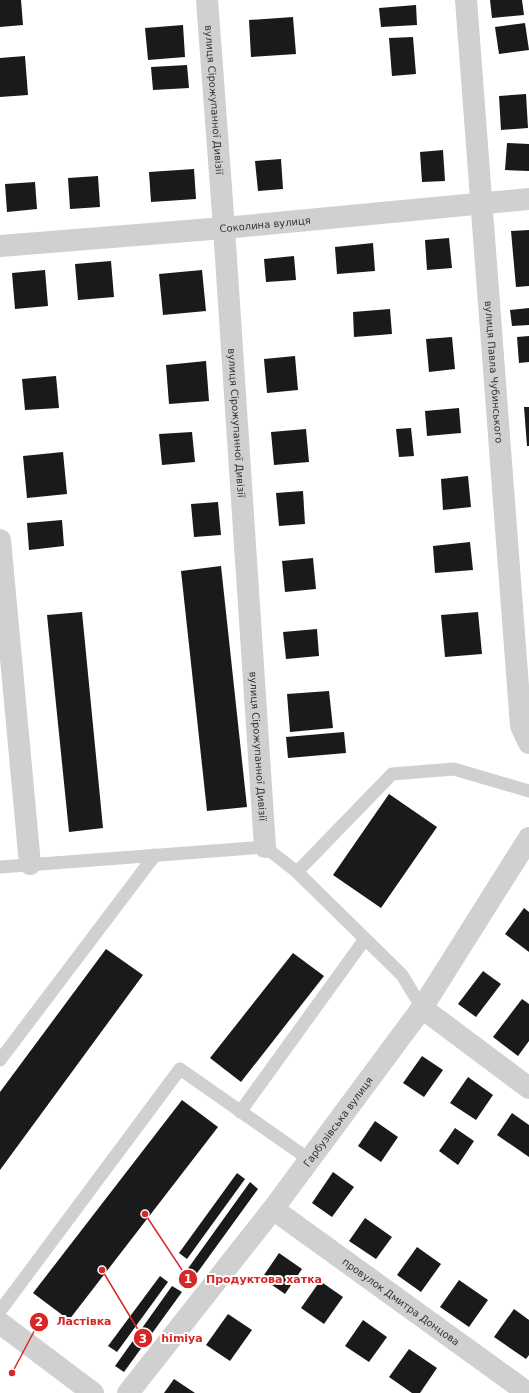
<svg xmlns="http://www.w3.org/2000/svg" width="529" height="1393" font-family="'DejaVu Sans',sans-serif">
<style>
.building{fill:#1a1a1a}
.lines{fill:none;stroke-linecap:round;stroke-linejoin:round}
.lane{stroke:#d0d0d0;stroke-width:13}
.street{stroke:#d0d0d0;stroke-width:22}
.labels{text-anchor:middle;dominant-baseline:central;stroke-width:4;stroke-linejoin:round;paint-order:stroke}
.street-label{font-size:10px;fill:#333;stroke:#fff}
.leader{fill:none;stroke:#d62828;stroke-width:1.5}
.callout-dot{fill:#d62828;stroke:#fff;stroke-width:1.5}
.mark-label{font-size:12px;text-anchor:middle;font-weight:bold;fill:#fff}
.callout-label{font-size:11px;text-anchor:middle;font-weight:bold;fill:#d62828;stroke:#fff;stroke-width:4;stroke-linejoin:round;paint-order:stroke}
</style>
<rect width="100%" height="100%" fill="#fff"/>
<g class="building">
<path d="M0,0H21L23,25L0,27Z"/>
<path d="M490,0H522L524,15L492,18Z"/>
<path d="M416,5L417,25L381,27L379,8Z"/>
<path d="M293,17L296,54L251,57L249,20Z"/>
<path d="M525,23L529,50L499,54L495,27Z"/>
<path d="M183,25L185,57L148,60L145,28Z"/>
<path d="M413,37L416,74L392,76L389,38Z"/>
<path d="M25,56L28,95L0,97V58Z"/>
<path d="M187,65L189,88L153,90L151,67Z"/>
<path d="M526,94L528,128L501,130L499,96Z"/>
<path d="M507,143L529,144V171L505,170Z"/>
<path d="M443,150L445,181L422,182L420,152Z"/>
<path d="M281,159L283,189L258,191L255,161Z"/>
<path d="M194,169L196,199L151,202L149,172Z"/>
<path d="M98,176L100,207L70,209L68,178Z"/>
<path d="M35,182L37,209L7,212L5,184Z"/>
<path d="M529,230V286L516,287L511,231Z"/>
<path d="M449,238L452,268L427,270L425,240Z"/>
<path d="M373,243L375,271L337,274L335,247Z"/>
<path d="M294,256L296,280L266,282L264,259Z"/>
<path d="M111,261L114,297L78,300L75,264Z"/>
<path d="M45,270L48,306L15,309L12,273Z"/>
<path d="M202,270L206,311L163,315L159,274Z"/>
<path d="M529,308V325L512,326L510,310Z"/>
<path d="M390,309L392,334L354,337L353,312Z"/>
<path d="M529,336V362L519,363L517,337Z"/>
<path d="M452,337L455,369L429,372L426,339Z"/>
<path d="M295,356L298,390L267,393L264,359Z"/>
<path d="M206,361L209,401L169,404L166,365Z"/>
<path d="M56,376L59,408L25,410L22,379Z"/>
<path d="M524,407H529V446H527Z"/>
<path d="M459,408L461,433L427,436L425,411Z"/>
<path d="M411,428L414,456L399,457L396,429Z"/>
<path d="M306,429L309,462L274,465L271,432Z"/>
<path d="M192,432L195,462L162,465L159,434Z"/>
<path d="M63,452L67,494L27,498L23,456Z"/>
<path d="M468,476L471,507L443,510L441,479Z"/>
<path d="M303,491L305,524L279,526L276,493Z"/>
<path d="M218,502L221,535L194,537L191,504Z"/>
<path d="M62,520L64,546L29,550L27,523Z"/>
<path d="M470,542L473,570L435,573L433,546Z"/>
<path d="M313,558L316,589L285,592L282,561Z"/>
<path d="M221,566L247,807L207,811L181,571Z"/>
<path d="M82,612L103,828L69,832L47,615Z"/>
<path d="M478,612L482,654L445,657L441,615Z"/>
<path d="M317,629L319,656L286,659L283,632Z"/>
<path d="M329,691L333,728L290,732L287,694Z"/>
<path d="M344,732L346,753L288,758L286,737Z"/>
<path d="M389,794L437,827L381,908L333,875Z"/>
<path d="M524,908L529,912V952L505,934Z"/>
<path d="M106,949L143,975L0,1170V1092Z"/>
<path d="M293,953L324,976L241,1082L210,1058Z"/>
<path d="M483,971L501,984L476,1017L458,1004Z"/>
<path d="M522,999L529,1004V1041L518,1056L493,1037Z"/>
<path d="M422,1056L443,1070L424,1097L403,1083Z"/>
<path d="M468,1077L493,1095L476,1120L450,1103Z"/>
<path d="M182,1100L218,1127L69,1320L33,1293Z"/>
<path d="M512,1113L529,1125V1157L497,1135Z"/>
<path d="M375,1121L398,1137L381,1162L358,1146Z"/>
<path d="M455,1128L474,1141L458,1165L439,1151Z"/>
<path d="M333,1172L354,1187L332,1217L312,1203Z"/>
<path d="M237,1173L245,1179L187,1259L179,1253Z"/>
<path d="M250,1182L258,1189L192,1280L184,1274Z"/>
<path d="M365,1218L392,1237L376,1259L349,1241Z"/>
<path d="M417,1247L441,1264L421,1292L397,1275Z"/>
<path d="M279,1253L302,1269L285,1294L262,1278Z"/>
<path d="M160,1276L168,1282L117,1352L108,1346Z"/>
<path d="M459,1280L488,1300L469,1327L440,1307Z"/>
<path d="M320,1281L343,1297L324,1324L301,1308Z"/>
<path d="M172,1286L182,1292L124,1372L115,1366Z"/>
<path d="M514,1309L529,1320V1355L526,1359L494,1337Z"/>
<path d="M228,1314L252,1330L230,1361L206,1345Z"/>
<path d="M363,1320L387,1337L369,1362L345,1346Z"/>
<path d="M409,1349L437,1368L420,1393H412L389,1377Z"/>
<path d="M174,1379L195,1393H164Z"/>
</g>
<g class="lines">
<g class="lane">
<path d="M0,867L265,847L297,872L392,774L454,769L529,791"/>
<path d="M297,872L402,975L422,1008"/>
<path d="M0,1060L155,855"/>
<path d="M240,1112L365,939"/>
<path d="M0,1311L180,1069L310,1160"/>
</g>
<g class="street">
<path id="s1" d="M207,0L224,228L265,847"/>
<path id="s2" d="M466,0L521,726L529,743"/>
<path id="s3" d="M0,246L224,228L529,199"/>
<path d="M0,540L30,864"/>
<path d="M422,1008L529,1088"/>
<path id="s4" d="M273,1209L528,1393"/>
<path d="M0,1323L93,1393"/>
<path id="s5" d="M128,1393L273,1209L422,1008L529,838"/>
</g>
</g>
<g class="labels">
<g class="street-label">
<text stroke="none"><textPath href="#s1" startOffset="100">вулиця Сірожупанної Дивізії</textPath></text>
<text stroke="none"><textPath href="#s3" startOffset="266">Соколина вулиця</textPath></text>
<text stroke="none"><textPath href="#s2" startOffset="373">вулиця Павла Чубинського</textPath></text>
<text stroke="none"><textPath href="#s1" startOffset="424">вулиця Сірожупанної Дивізії</textPath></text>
<text stroke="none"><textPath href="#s1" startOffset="748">вулиця Сірожупанної Дивізії</textPath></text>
<text stroke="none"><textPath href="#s5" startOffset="343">Гарбузівська вулиця</textPath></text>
<text stroke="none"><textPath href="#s4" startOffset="158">провулок Дмитра Донцова</textPath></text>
</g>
</g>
<path class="leader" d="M145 1214L188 1279M12 1373L39 1322M102 1270L143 1338"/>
<g class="callout-dot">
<circle cx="145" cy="1214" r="4"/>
<circle cx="12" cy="1373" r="4"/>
<circle cx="102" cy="1270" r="4"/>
<circle cx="188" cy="1279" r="10"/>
<circle cx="39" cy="1322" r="10"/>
<circle cx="143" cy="1338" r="10"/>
</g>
<g class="mark-label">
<text x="188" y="1283">1</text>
<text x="39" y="1326">2</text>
<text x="143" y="1343">3</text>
</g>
<g class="callout-label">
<text x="264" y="1283">Продуктова хатка</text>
<text x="84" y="1325">Ластівка</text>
<text x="182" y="1342">himiya</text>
</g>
</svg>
